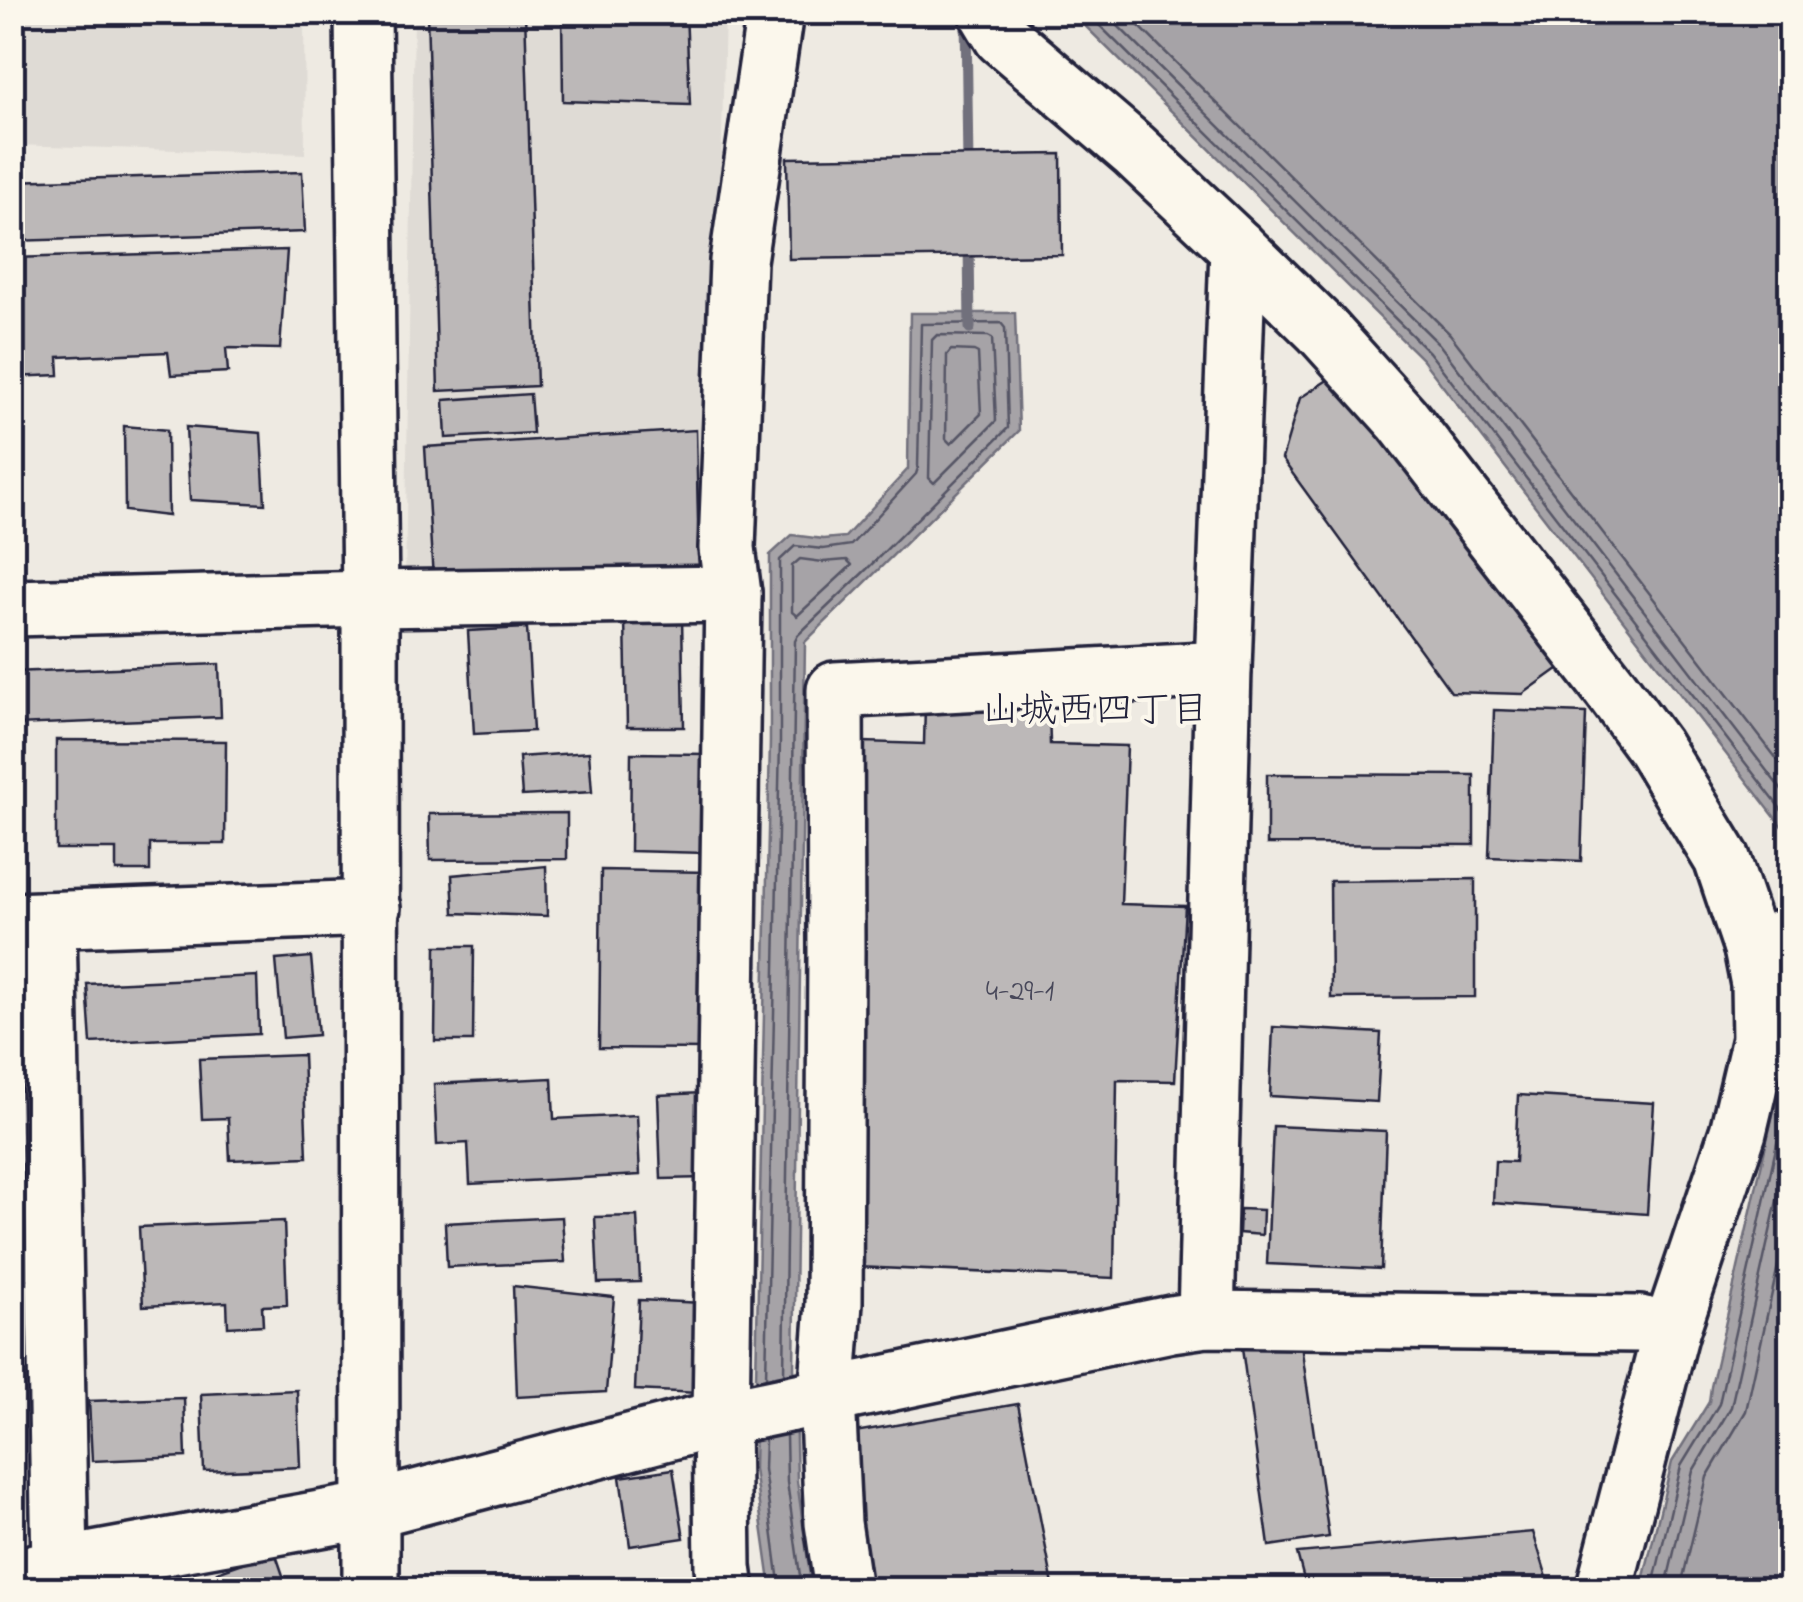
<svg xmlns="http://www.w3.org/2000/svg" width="1803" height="1602" font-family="'Indie Flower','Klee One',sans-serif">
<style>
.built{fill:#dfdbd5}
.water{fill:#a6a3a7;stroke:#716f7c;stroke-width:2.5}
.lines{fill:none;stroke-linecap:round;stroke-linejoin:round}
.shore{stroke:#575666;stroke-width:2.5}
.stream{stroke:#716f7c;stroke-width:11}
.building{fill:#bcb8b8;stroke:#22223b;stroke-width:2.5}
.minor-casing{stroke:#22223b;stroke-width:62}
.minor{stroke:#fbf7ec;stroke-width:55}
.labels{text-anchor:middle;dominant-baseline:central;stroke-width:8;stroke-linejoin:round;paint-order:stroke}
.number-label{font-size:30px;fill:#48485a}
.neighbourhood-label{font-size:38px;fill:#22223b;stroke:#fbf7ec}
</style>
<rect width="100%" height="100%" fill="#eeeae2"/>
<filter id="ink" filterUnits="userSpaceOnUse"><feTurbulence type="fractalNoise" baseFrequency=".01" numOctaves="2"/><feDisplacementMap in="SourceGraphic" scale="20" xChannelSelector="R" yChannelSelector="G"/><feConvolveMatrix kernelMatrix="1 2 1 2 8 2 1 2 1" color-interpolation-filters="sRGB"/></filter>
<g filter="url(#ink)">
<g class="built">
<path d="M13,12L304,13L305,154L13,145Z"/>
<path d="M414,13H725L711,581L405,586Z"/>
</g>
<g class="water">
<path d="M1072,13H1790V837L1422,359Z"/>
<path d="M910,313H1015L1019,431L805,642L794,1368L797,1481L812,1590L771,1589L754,1469L770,741V555L792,535L823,539L845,537L908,469Z"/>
<path d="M1790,1039V1589H1641L1672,1462L1709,1402L1711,1387Z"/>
</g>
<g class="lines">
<g class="shore">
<path d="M1086,12L1429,352L1790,821"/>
<path d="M1104,12L1439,344L1790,801"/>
<path d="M1125,12L1450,334L1790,776"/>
<path d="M937,335L988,336L992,338L996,421L934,483L929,478L932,340Z"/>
<path d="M951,350L974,351L978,353L981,414L951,444L946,439L947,355Z"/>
<path d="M800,559L823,562L847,560L852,565L797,616L792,612V566Z"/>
<path d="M766,1378L780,741V560L795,546L823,549L851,545L916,474L918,468L921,324L1001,323L1005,328L1008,428L868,568L798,635L795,641L784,1374"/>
<path d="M786,1435L787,1482L802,1590"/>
<path d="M765,1440L764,1469L780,1590"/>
<path d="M1652,1590L1681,1466L1719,1404L1790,1085"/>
<path d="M1665,1590L1693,1471L1731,1407L1790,1142"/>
<path d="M1680,1590L1707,1477L1746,1411L1790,1211"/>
</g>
<g class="stream">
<path d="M966,16L968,168"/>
<path d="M969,241L970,328"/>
</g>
</g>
<g class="building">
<path d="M427,12H525L537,386L438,391Z"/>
<path d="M562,12H686L690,105L563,101Z"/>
<path d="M1061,154L1062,255L789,259L787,158Z"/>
<path d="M302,172L305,232L12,241V181Z"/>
<path d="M287,250L280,349L226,348L228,372L171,375L168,352L58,357L59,375L12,377V258Z"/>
<path d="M1343,370L1562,666L1523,694L1451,692L1282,459L1300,398Z"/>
<path d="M530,394L533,433L446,438L444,400Z"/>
<path d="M124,426L167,430L168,516L125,511Z"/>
<path d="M186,427L261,433L265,504L190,500Z"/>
<path d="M696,430L699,565L433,579L425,447Z"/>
<path d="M682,616L684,727H627L625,617Z"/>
<path d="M527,628L533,731L474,734L468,631Z"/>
<path d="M219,664L221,717L15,725L12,672Z"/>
<path d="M1049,704L1050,744L1127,746L1121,904L1185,906L1175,1081L1117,1080L1114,1278L856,1267L864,742L924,744L925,705Z"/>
<path d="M1494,710L1586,713L1581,861L1489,857Z"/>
<path d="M56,740L226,741L225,844H150V871H116V849H56Z"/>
<path d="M589,752L592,792L522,796L519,757Z"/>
<path d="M631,753L707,754L705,853L630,851Z"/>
<path d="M1267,774L1474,775V845L1267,844Z"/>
<path d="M567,813V859L430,860L429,814Z"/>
<path d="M546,866L547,916L454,913L452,875Z"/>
<path d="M601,870L709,872L707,1049L599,1048Z"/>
<path d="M1475,879V997L1331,998L1330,881Z"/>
<path d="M436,946H474L473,1041H435Z"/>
<path d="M311,957L318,1035L283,1038L276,960Z"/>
<path d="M257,976L259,1034L91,1043L87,984Z"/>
<path d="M1273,1027L1381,1033L1377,1102L1270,1096Z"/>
<path d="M303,1055L307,1157L230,1160L228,1118L202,1119L199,1059Z"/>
<path d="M552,1078L554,1119L637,1115L640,1175L470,1184L468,1143L437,1145L434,1084Z"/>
<path d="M703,1093L705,1178L661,1179L658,1095Z"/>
<path d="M1518,1095L1654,1103L1647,1214L1493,1203L1495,1161L1515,1162Z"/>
<path d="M1273,1126L1386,1131L1381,1269L1267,1264Z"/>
<path d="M1240,1209L1263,1210L1262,1235L1239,1233Z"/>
<path d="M637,1216L640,1282L598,1283L595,1217Z"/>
<path d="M562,1217L565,1262L447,1267L445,1223Z"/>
<path d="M284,1221L287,1305L262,1306L263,1325L228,1327L227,1302L143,1306L139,1227Z"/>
<path d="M513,1286L614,1297L606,1392L517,1397Z"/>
<path d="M639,1300L703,1303L699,1393L635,1390Z"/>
<path d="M1299,1331L1329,1537L1269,1546L1241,1341Z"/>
<path d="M297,1390L300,1467L204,1471L201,1394Z"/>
<path d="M184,1398L186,1457L92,1461L89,1401Z"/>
<path d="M1018,1404L1054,1590H868L849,1433Z"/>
<path d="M673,1469L684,1538L630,1546L620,1477Z"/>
<path d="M1533,1532L1549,1584L1539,1590H1298L1306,1587L1297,1553Z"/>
<path d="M275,1552L288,1590H223L217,1572Z"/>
</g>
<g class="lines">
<defs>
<g id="minor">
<path d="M363,12L370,599L371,1590"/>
<path d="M987,12L1002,37L1134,150L1238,248L1321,329L1402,419L1610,687L1654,747L1722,859L1752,948"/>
<path d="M12,608L370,599L733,594"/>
<path d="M48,920L60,1566L62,1590"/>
<path d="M12,921L372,908"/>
<path d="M1206,1319L1223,669L1238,248"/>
<path d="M12,1578L60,1566L370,1510L721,1418L1171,1324L1206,1319L1640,1324L1671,1331"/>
<path d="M726,1590L723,1567L721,1418L733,594L727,548L738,261L775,12"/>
<path d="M843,1590L833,1523L827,1397L834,1303L836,952L835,690L1223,669"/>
<path d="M1604,1590L1671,1331L1738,1132L1760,1039L1759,984L1752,948L1790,936"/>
</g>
</defs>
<use href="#minor" class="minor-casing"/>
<use href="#minor" class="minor"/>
</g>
</g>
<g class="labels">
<g class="number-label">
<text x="1020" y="993">4-29-1</text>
</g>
<g class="neighbourhood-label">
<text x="1095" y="712">山城西四丁目</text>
</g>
</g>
<rect width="1803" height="1602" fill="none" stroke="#fbf7ec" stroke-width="50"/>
<rect x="25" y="25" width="1753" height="1552" fill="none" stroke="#22223b" stroke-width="4" filter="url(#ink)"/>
</svg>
